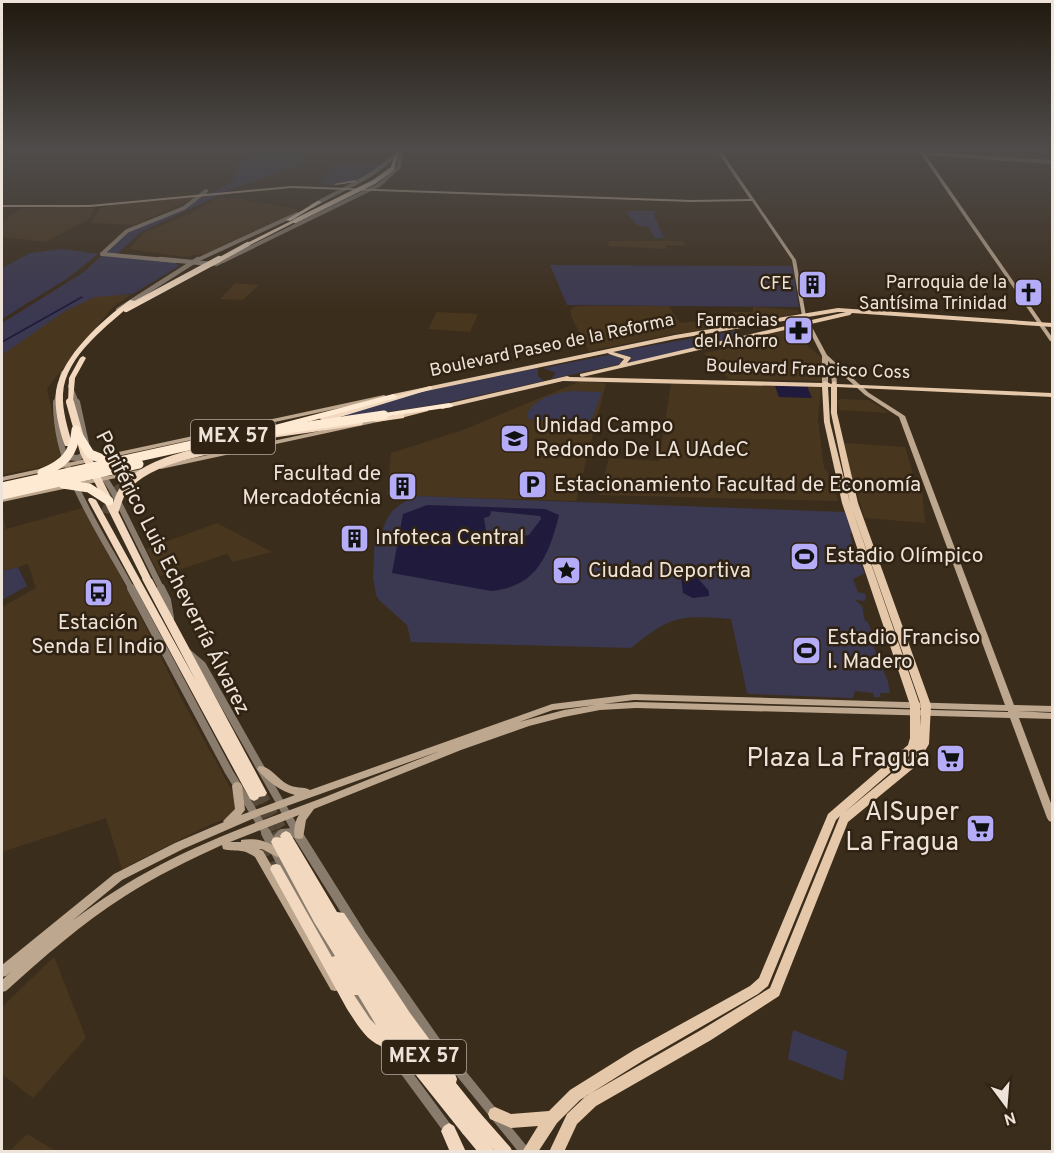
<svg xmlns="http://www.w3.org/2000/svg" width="1054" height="1153" font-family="Overpass,sans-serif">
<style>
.built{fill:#49361f}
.green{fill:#3b3851}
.water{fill:#201a3c;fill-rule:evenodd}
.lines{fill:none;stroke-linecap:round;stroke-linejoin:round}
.stream{stroke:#201a3c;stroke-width:1.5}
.trunk-tunnel-far2{stroke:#564838;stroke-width:8;stroke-dasharray:8 4;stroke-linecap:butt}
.trunk-tunnel-far1{stroke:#564838;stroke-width:10;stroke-dasharray:10 5;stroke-linecap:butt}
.trunk-tunnel{stroke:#564838;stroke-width:14;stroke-dasharray:14 7;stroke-linecap:butt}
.tertiary-far4{stroke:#8a7c6d;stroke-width:4}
.tertiary-far3{stroke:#8a7c6d;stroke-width:4.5}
.tertiary-far2{stroke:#8a7c6d;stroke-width:6}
.tertiary-far1{stroke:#8a7c6d;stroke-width:8}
.tertiary{stroke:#8a7c6d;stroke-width:10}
.secondary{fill:#bda78f;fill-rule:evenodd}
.primary{fill:#e5c8a9;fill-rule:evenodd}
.trunk{fill:#f2d8be;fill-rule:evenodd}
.motorway{fill:#fee9d3;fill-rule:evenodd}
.trunk-bridge-far3{stroke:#f2d8be;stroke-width:4.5}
.trunk-bridge-far2{stroke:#f2d8be;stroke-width:6}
.trunk-bridge-far1{stroke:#f2d8be;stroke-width:8}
.trunk-bridge{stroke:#f2d8be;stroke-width:14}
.motorway-bridge{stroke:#fee9d3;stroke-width:9}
.labels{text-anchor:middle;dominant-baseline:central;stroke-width:5;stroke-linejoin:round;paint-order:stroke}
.far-poi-label{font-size:18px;fill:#ede3d9;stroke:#312313;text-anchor:end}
.far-street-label{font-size:18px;fill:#ede3d9;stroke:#312313}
.shield{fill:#312313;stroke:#b5a99e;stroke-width:1.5}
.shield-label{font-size:20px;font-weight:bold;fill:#ede3d9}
.poi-label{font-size:21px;fill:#ede3d9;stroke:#312313;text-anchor:start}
.street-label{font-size:21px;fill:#ede3d9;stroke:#312313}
.near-poi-label{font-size:26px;fill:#ede3d9;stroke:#312313;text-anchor:end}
</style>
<rect width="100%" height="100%" fill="#3b2d1c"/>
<g class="built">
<path d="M193,195L197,197L134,225L91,223L100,209L110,205Z"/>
<path d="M217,198L239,199L300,210L238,242L204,254L184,257L129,249L145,232L192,213Z"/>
<path d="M76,207L94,209L89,219L46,242L2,237V222L22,208Z"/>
<path d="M609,241H684L685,246L666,245V249L608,246Z"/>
<path d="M235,283L259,285L243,300L220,299Z"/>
<path d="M119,294L131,295L113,307L47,388L62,463L2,475V352L62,312L94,296Z"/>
<path d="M578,306H669L680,323L700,321L708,330L675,334L589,351L571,316V309Z"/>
<path d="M753,307L798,310L799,313L720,329L716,316H730L733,321L737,319L732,312H753Z"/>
<path d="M437,312L478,314L470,332L428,329Z"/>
<path d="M787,329L822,358V381L729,379L704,353L771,339L766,334Z"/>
<path d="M581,381L606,383L576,501L387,495L391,453L463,430Z"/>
<path d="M671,383L821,387L818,420L824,468L832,478L838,501L599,495L609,458L659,461Z"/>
<path d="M840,399L869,400L889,413L839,410L837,401Z"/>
<path d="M844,443L905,447L916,483L852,479Z"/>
<path d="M854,485L922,489L925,523L865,518Z"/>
<path d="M86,507L181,698L243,811L205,827L122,869L106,818L2,852V607L36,588L28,564L2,571V513L6,529Z"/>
<path d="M217,523L272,552L233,562L227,554L160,576L146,549Z"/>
<path d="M54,957L86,1038L33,1098L2,1074V1007Z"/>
<path d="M27,1134L56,1151H10Z"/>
</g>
<g class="green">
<path d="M265,151H316L307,155L300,165L232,189L141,232L116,255L176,263L179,266L133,294L95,297L65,311L2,355V323L84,272L126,233L187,206L233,181L239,164Z"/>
<path d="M384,164C371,177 333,192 319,182L336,165Z"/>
<path d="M628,211H656L654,216L664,238H655L648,227L639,226L628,215Z"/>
<path d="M63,249L98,254L68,278L2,319V268L30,253Z"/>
<path d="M550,265L792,266L799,307L567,305Z"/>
<path d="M734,331L741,335L695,349L630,363L631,357L614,352Z"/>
<path d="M608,355L618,356L623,361L621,364L551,379L556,373L543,368Z"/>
<path d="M538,368V376L544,381L441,404L319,422L415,393Z"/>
<path d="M573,391L602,392L590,424L528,419L527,413C537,397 555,393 573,391Z"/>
<path d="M417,496L845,512L853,533H850L854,552L865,573L853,579L858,592L866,594L865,601L855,600L862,606L865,621L868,622L874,639L871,640L888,682L890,693H880L881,697H874L873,693L855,691L853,698L750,694L747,693L731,619C681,615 671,615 631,648L411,642L407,625L379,600L376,595L373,577L375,533L383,530C388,510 399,504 417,496Z"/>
<path d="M18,567L27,586L2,600V571Z"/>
<path d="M793,1030L847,1051L843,1081L788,1059Z"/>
</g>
<g class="water">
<path d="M775,386H807L812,398L779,397Z"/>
<path d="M427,505L545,509L559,515C549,555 537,587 491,591L392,573L403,514ZM491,511L540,516L541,519L529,535L509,539L506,535H495L486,531L484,518L490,516Z"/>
<path d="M684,573L695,575L709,591V596L693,598L683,593L681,576Z"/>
</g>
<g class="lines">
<path class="stream" d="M2,342L82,297"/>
<g class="trunk-tunnel-far2">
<path d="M210,445L250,439"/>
<path d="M105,513L111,494L138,474"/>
</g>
<g class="trunk-tunnel-far1">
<path d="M261,793L285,834"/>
<path d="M254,796L273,834"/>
</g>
<g class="trunk-tunnel">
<path d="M272,833L277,842"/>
<path d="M284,833L286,836"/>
<path d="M265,842L276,869"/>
</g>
<g class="tertiary-far4">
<path d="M922,153L1052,162"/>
<path d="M312,206C339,190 371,179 393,157"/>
<path d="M102,254L127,231L184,208L206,191"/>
<path d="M102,254L176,261"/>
<path d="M195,261L297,214"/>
<path d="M223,261L379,185L399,167L401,151"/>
</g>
<g class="tertiary-far3">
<path d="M160,259L212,264"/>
<path d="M216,264L226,259"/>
<path d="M118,310L198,259"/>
<path d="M70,386L77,403"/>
<path d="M56,403L63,373"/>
</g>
<g class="tertiary-far2">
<path d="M56,402C55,470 101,532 132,590"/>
<path d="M77,402L86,443"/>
<path d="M64,457L78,458L87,453"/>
<path d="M99,469L114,493L162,590"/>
</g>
<g class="tertiary-far1">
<path d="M131,588L229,772L267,834"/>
<path d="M161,588L167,600L170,618"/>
<path d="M188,653L202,665L298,834"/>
<path d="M282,834L297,832"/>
</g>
<g class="tertiary">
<path d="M266,833L306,910L337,962"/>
<path d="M297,833L361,935L438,1045L525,1152"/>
<path d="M273,844L282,834L292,833"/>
<path d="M352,987L371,1022"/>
<path d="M380,1037L450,1132"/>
</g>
<g class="secondary">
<path d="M717,151H721L796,260L806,316L827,355L869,393L905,416L1014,705L1052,706V712L1017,711L1052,713V719L1019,718L1052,806V822L1049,821L1047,818L1010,718L636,708L600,710L564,717L529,726L461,750L314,809L306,820L303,838L299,839L295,838C293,832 295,820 299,815L230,842H241V840C255,837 273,842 282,853L281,856L277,857L262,849H259L263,851L339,982L341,986L339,990L335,991L331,990L255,857C240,847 239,853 223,849L222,845C189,860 156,876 125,896C82,923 44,957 6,991L2,992V980L12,971L6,976L2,977V965L114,874L175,843L224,822L223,821L235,809L232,786L234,783L237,782L240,783L242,786L245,810L241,815L295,795C280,791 267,781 257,769L259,766C269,765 278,779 287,784C295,789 303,786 310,790L552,704L634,694L1005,705L899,417L865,395L835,368L837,383L834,385L832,384L830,363L828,361V383L825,385L822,383V356L802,316L792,260L752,201L691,202L291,188L90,207H2V205H90L291,186L691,200L750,199ZM634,700L1008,711V712L636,702L603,704ZM596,705L564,710L519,722L553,710ZM440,751C401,766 363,782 325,797C269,818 213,837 160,865C129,881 100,900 72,921L122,880L183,849L259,816Z"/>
<path d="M919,151H923L1052,337V341H1050Z"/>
<path d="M355,180L356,182L336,185L334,184Z"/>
<path d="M384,395L386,396V398L2,481V477Z"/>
<path d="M385,417L387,418V420L161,469L158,467L161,465Z"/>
<path d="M147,468L150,470L149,471L2,502V498Z"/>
</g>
<g class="primary">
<path d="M838,308L1052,323V327L852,313L850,315L582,377L580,376V374L619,365L624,359L609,354L608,353L393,398L390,396L393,394L675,335ZM838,312H846L627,363L631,358L630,357L613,352L675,339Z"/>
<path d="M567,376L570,377L822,383L825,381L831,384L834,381L837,384L1052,393V397L837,387V413L858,503L931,705L929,744L916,766L848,822L779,996L711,1040L596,1106L577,1124L564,1152H549L567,1114L586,1096L701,1030L770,988L840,816L836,820L768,986L758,994L644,1060L580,1100L557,1123L538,1152H522L538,1126L511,1128L490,1119L488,1114L490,1109L495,1107L511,1114L549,1111L570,1090L634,1050L750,986L759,978L828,814L908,745L910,738V705L842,503L824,422L822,387L563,381L442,409L439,407L442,405ZM828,387H831V413L850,503L921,705L920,727V705L850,503L830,422ZM915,751L908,760L845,812Z"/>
<path d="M426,408L428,409V411L401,418L398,416L399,415Z"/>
</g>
<g class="trunk">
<path d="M396,151H400L394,169L392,170L390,169Z"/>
<path d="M318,201L322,202L290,221L286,220Z"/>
<path d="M293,220L297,221L250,245L245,244Z"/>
<path d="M130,300L135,301C109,325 65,355 63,394C62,411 68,428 72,444L71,446H65C59,430 54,408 56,391C62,356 102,320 130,300Z"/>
<path d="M83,356L86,358L75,378L73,401L70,403L68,402L69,378L80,358Z"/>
<path d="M430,386L432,387V389L327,421H324L320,419L321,417Z"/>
<path d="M401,414H404V418L376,422L372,420L376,418Z"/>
<path d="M359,421L363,423L362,425L257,440L253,438L257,436Z"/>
<path d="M89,498H92L96,500L196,681L142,579L147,576L152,579L267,793L265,796L259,797L258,799L254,801L250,799L88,500Z"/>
<path d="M286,831L290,833L337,912L344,913L410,1013L455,1074L457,1079L456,1083L480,1113L483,1118L480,1123L474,1125L476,1129L473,1134L468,1137L463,1134L388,1040L386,1044L381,1046C365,1040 356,1022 347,1009L270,869L272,865L276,864L280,865L332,957L335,956L314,922L271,842L273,838L277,837L281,838L280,836L282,833ZM354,995H358L376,1025L370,1019Z"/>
<path d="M449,1123L454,1126L466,1152H450L441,1131L444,1126Z"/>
</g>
<g class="motorway">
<path d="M393,394L397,396L396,398L274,431L270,428L271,426Z"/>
<path d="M449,403L453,405L452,407L384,417L380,415L384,413Z"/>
</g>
<g class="trunk-bridge-far3">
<path d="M295,221L374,182L392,169"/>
<path d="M217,261L248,244"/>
</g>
<g class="trunk-bridge-far2">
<path d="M126,309L219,259"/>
<path d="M70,401L71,403"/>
</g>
<g class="trunk-bridge-far1">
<path d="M70,402L84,452L147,579"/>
<path d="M115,510C117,504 119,497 122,492C146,456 217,449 257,442"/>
</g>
<g class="trunk-bridge">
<path d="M475,1118L505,1152"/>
<path d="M468,1129L487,1152"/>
</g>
<g class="motorway-bridge">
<path d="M78,435L90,454L110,462"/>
<path d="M42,473C64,464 74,454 76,430"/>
<path d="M63,484L89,488L109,501"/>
<path d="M2,487L224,438L384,415"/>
<path d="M2,495L139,464"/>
</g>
</g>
<linearGradient id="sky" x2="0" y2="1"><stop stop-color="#20190f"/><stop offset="0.48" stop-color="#4f4c4b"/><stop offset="1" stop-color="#4f4c4b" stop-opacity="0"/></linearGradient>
<rect width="1054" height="312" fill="url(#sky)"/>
<defs>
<symbol id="building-square" viewBox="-11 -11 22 22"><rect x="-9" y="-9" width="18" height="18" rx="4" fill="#b5acf8" stroke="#312313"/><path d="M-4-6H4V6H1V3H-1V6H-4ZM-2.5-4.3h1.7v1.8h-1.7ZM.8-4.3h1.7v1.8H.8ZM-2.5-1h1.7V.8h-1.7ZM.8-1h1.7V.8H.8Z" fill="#111"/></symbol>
<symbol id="church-square" viewBox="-11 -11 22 22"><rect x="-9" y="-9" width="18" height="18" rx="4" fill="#b5acf8" stroke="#312313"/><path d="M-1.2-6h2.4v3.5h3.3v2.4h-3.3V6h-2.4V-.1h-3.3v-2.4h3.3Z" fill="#111"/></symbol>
<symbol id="pharmacy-square" viewBox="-11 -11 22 22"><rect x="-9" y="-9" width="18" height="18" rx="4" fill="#b5acf8" stroke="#312313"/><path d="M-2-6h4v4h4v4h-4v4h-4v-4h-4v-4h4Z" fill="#111"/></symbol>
<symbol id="university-square" viewBox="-11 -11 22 22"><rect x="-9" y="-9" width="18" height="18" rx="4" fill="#b5acf8" stroke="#312313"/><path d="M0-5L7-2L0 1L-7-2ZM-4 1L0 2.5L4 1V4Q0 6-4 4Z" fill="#111"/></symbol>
<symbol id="parking-square" viewBox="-11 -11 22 22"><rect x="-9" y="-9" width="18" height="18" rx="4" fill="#b5acf8" stroke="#312313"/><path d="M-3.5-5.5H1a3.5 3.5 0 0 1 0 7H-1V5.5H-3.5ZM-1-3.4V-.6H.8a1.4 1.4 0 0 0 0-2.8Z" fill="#111"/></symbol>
<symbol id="stadium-square" viewBox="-11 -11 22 22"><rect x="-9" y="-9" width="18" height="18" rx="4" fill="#b5acf8" stroke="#312313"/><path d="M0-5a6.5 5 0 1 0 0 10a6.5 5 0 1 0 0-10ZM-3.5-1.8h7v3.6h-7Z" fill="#111"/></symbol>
<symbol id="sight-square" viewBox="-11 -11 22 22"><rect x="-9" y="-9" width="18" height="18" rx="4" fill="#b5acf8" stroke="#312313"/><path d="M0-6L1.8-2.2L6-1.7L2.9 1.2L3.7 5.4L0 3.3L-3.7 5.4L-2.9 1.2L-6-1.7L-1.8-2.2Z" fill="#111"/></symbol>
<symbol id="bus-square" viewBox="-11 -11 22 22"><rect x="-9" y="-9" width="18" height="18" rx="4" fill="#b5acf8" stroke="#312313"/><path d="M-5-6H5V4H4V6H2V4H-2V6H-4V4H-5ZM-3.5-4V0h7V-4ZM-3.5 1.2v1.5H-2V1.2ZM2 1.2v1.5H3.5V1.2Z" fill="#111"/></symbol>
<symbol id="supermarket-square" viewBox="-11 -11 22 22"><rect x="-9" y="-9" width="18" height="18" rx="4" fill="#b5acf8" stroke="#312313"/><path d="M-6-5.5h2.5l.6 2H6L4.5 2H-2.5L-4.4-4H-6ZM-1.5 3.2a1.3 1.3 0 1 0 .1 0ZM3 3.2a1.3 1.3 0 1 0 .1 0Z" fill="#111"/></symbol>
</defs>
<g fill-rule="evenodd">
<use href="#building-square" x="796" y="268" width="33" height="33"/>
<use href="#church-square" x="1012" y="276" width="33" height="33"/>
<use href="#pharmacy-square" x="782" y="314" width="33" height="33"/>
<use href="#university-square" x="498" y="422" width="33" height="33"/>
<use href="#parking-square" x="516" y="468" width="33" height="33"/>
<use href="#building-square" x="386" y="470" width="33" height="33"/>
<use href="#building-square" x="338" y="522" width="33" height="33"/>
<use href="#stadium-square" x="788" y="540" width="33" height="33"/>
<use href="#sight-square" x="550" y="554" width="33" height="33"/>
<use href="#bus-square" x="82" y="576" width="33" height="33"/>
<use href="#stadium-square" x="790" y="634" width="33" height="33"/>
<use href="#supermarket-square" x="934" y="742" width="33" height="33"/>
<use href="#supermarket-square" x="964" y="812" width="33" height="33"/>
</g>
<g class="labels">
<g class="far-poi-label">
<text x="1007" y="283">Parroquia de la<tspan x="1007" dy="21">Santísima Trinidad</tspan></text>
<text x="792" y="284">CFE</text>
<text x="778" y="321">Farmacias<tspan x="778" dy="21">del Ahorro</tspan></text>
</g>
<g class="far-street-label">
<text transform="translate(552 346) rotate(-12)">Boulevard Paseo de la Reforma</text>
<text transform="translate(808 370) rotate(2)">Boulevard Francisco Coss</text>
</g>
<g class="shield">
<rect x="191" y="420" width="84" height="34" rx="4.5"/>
<rect x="382" y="1040" width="84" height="34" rx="4.5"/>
</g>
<g class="shield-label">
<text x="233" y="437">MEX 57</text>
<text x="424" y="1057">MEX 57</text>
</g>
<g class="poi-label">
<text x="535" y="426">Unidad Campo<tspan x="535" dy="24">Redondo De LA UAdeC</tspan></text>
<text x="381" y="474" text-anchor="end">Facultad de<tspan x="381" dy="24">Mercadotécnia</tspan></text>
<text x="554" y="485">Estacionamiento Facultad de Economía</text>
<text x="375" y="538">Infoteca Central</text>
<text x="825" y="556">Estadio Olímpico</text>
<text x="588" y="571">Ciudad Deportiva</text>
<text x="98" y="623" text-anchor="middle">Estación<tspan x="98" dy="24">Senda El Indio</tspan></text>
<text x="827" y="638">Estadio Franciso<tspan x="827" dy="24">I. Madero</tspan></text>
</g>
<g class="street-label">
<text transform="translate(172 573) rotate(63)">Periférico Luis Echeverría Álvarez</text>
</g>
<g class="near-poi-label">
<text x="930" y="759">Plaza La Fragua</text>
<text x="959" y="813">AlSuper<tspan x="959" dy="30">La Fragua</tspan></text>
</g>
</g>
<rect width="1054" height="1153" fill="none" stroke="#ede3d9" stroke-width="6"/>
<g transform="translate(1006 1105) rotate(164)" stroke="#312313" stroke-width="4.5" paint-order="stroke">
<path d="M0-4.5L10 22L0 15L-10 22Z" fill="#ede3d9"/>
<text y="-9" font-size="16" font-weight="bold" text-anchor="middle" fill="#ede3d9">N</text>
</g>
</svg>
